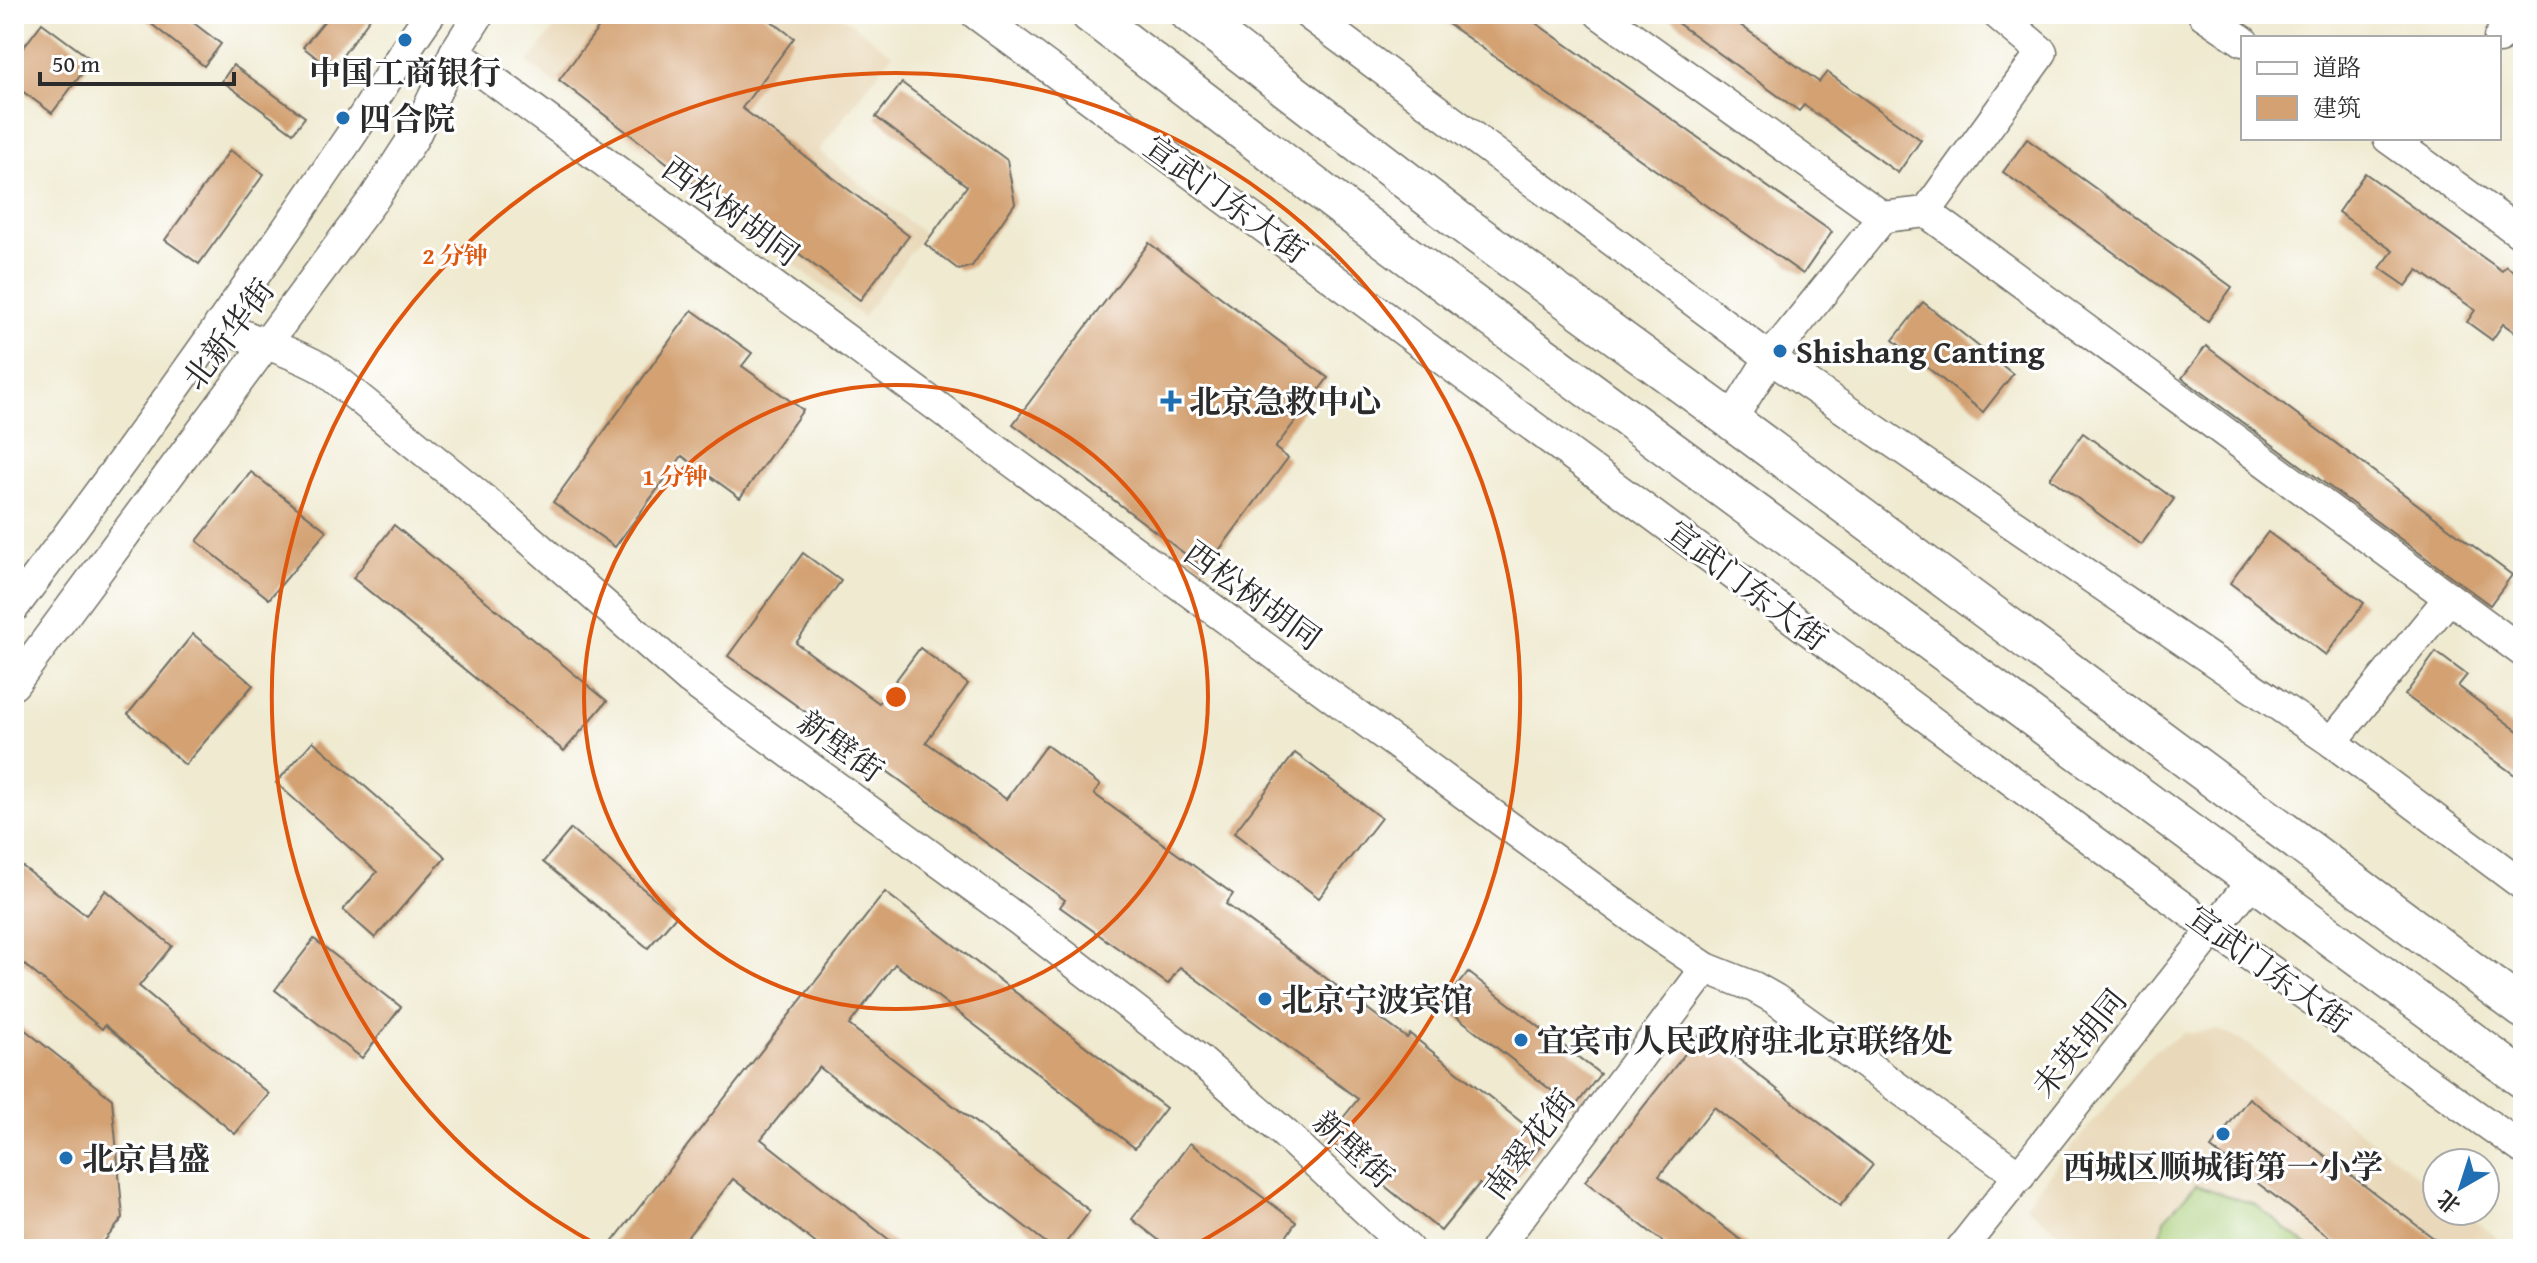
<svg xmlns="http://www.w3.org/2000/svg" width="2537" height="1263" font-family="'Gentium Book Plus','Noto Serif SC',serif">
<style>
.built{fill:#e9d9ba}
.green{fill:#a7cc77;stroke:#697c51;stroke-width:2}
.building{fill:#d3a172}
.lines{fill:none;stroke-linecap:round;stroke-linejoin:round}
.minor-casing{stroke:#706e65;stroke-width:33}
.major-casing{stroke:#706e65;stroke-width:41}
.minor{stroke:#fff;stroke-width:30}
.major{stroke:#fff;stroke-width:38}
.ring{fill:none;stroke:#df570e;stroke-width:4}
.poi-dot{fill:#1f6fb2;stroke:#fff;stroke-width:3}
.labels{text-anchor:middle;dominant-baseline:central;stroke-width:6;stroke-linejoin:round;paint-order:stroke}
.poi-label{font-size:32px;font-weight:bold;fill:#2b2b2b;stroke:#fff;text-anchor:start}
.street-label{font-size:32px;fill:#2b2b2b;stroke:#fff}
.centre{fill:#df570e;stroke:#fff;stroke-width:4}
.ring-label{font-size:24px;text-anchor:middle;font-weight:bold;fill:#df570e;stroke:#fff;stroke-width:6;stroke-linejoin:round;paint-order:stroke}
</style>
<rect width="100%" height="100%" fill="#fff"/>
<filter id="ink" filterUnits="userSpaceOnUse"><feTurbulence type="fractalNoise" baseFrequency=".0125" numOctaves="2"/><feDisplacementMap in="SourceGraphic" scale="16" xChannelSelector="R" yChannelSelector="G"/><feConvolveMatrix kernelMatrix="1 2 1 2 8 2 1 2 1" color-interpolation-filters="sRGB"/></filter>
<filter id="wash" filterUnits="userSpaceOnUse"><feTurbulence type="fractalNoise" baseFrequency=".006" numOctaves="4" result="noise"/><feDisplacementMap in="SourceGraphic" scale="32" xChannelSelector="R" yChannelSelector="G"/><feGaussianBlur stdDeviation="1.8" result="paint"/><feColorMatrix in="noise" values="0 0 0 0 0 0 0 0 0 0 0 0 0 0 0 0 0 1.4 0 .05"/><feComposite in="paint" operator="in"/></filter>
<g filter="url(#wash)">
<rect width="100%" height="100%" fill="#efead0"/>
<g class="built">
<path d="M565,14H839L892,54L819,151L924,234L863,317L528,63Z"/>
<path d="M2219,1030L2249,1045L2437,1191V1211H2463L2504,1243L2499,1249H2079L2024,1205L2130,1077L2154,1051L2184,1033Z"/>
</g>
<path class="green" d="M2196,1185L2256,1205L2311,1249H2158L2164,1219Z"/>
<g id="blocks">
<g class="building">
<path d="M139,14H182L221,44L204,66Z"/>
<path d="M330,14H373L332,70L303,47Z"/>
<path d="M609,14H762L794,38L742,108L909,236L860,300L744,212L739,218L559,80Z"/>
<path d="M1434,14H1523L1832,232L1803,274Z"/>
<path d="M1665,14H1725L1819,82L1827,72L1921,140L1898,173L1804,105L1799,111Z"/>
<path d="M42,23L92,60L52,113L14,85V60Z"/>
<path d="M233,65L305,117L293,133L222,81Z"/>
<path d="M902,83L1007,160L1015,203L972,266L959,270L925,244L967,186L876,117Z"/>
<path d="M2027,139L2232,287L2208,321L2003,172Z"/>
<path d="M230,150L264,174L199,264L165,240Z"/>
<path d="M2365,173L2502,271L2506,266L2523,278V338L2503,324L2492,340L2467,322L2475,310L2418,270L2406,286L2380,268L2393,251L2338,212Z"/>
<path d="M1149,243L1328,378L1275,448L1288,458L1205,569L1013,424Z"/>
<path d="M1923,302L2013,374L1983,412L1893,340Z"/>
<path d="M692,310L752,353L742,366L803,410L740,498L682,456L615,547L553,502Z"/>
<path d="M2206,346L2512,575L2490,605L2182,378Z"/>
<path d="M2083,433L2174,499L2141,545L2050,478Z"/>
<path d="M251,472L327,531L269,599L197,541Z"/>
<path d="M394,525L607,701L564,751L353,578Z"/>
<path d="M2268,532L2364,603L2326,655L2230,583Z"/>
<path d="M803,553L841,581L796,643L879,703L920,648L968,684L926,742L1006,799L1046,745L1100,785L1094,794L1233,894L1226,904L1407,1038L1410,1034L1545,1141L1498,1199L1479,1184L1441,1231L1326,1139L1358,1099L1180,967L1168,984L1060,907L1065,900L728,656Z"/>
<path d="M193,634L253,685L185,765L128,714Z"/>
<path d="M2436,652L2467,675L2458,686L2523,735V781L2405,695Z"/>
<path d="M313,741L446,857L375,938L343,910L377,872L276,783Z"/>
<path d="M1295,753L1381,818L1319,898L1234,833Z"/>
<path d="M571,829L676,916L648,948L543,862Z"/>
<path d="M14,860L86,915L106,890L172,946L139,986L269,1094L235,1134L105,1025L102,1029L14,956Z"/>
<path d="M885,892L1166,1108L1135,1148L895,964L849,1025L1090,1211L1061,1249H1054L819,1067L761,1139L901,1249H823L733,1179L678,1249H607Z"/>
<path d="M314,939L401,1007L362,1058L275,990Z"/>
<path d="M1468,972L1600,1074L1574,1108L1442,1005Z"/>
<path d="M14,1021L112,1099L123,1218L98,1249H14Z"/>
<path d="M1703,1031L1873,1165L1840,1206L1714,1107L1659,1176L1752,1249H1672L1585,1181Z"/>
<path d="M2249,1098L2448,1249H2345L2211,1148Z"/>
<path d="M1190,1143L1296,1222L1278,1249H1170L1132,1219Z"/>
</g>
</g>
</g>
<g filter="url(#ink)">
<use href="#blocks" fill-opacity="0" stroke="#706e65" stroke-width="2"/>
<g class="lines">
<defs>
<g id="minor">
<path d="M976,14L2215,931L2523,1149"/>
<path d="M1308,14L1770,358L2332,742L2523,885"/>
<path d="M1600,14L1883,217L1926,212L2523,652"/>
<path d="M2203,14L2243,41"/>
<path d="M2499,38L2514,14"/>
<path d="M455,52L1651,931L1706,968L1754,987L1775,999L2020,1176"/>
<path d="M2388,138L2523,235"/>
<path d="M1926,212L2042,52L1997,14"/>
<path d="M219,325C254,341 290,350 323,369L495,509L690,680L1020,921L1197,1058L1284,1133L1408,1249"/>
<path d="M1731,420L1770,358L1883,217"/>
<path d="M14,607C129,455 240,299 347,141C376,99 400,55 430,14"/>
<path d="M14,684L375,197L414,137L455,52L479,14"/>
<path d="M2332,742L2449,598"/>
<path d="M1496,1249L1706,968"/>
<path d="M1961,1249L2252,881"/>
</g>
<g id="major">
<path d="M1090,14L1355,217L2523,1079"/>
<path d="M1190,14L1459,221L1731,420L2523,1009"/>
</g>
</defs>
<use href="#minor" class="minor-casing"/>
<use href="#major" class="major-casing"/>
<use href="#minor" class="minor"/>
<use href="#major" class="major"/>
</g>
</g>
<g class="ring">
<circle cx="896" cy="697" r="312"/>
<path d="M603 1248A624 624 0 1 1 1189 1248"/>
</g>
<g class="poi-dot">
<circle cx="405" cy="40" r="8"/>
<circle cx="343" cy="118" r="8"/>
<circle cx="1780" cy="351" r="8"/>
<path d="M1167 389h8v8h8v8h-8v8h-8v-8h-8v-8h8z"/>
<circle cx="1265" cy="999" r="8"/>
<circle cx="1521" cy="1040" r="8"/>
<circle cx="2223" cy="1134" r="8"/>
<circle cx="66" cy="1158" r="8"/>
</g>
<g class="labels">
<g class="poi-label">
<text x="405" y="72" text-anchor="middle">中国工商银行</text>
<text x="359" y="118">四合院</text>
<text x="1796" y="351">Shishang Canting</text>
<text x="1189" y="401">北京急救中心</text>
<text x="1281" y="999">北京宁波宾馆</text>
<text x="1537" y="1040">宜宾市人民政府驻北京联络处</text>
<text x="82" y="1158">北京昌盛</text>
<text x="2223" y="1166" text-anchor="middle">西城区顺城街第一小学</text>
</g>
<g class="street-label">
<text transform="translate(1226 199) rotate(36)">宣武门东大街</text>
<text transform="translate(731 211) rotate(36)">西松树胡同</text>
<text transform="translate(228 334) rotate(-53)">北新华街</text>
<text transform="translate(1747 585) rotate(37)">宣武门东大街</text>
<text transform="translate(1253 595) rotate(36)">西松树胡同</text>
<text transform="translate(841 746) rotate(36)">新壁街</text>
<text transform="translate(2269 969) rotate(36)">宣武门东大街</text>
<text transform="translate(2079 1043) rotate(-51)">未英胡同</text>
<text transform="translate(1529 1144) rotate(-53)">南翠花街</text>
<text transform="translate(1354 1149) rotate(43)">新壁街</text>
</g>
</g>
<circle cx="896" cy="697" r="12" class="centre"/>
<g class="ring-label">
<text x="455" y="264">2 分钟</text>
<text x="675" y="485">1 分钟</text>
</g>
<rect width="2537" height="1263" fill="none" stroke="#fff" stroke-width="48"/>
<rect x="2241" y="36" width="260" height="104" fill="#ffffff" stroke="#aaaaaa" stroke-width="2"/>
<rect x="2257" y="62" width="40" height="12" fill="#ffffff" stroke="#aaaaaa" stroke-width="2"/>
<text x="2313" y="76" font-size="24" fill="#2b2b2b">道路</text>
<rect x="2257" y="96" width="40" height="24" fill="#d3a172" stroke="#aaaaaa" stroke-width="2"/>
<text x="2313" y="116" font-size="24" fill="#2b2b2b">建筑</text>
<g transform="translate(2461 1187) rotate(219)"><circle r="38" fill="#ffffff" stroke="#aaaaaa" stroke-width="2"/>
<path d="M0-6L14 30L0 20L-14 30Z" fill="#1f6fb2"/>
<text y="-12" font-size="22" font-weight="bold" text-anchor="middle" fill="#2b2b2b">北</text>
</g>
<path d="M40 72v12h194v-12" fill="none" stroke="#2b2b2b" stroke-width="4"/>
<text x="52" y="72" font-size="24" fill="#2b2b2b" stroke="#ffffff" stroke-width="6" paint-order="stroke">50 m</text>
</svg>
